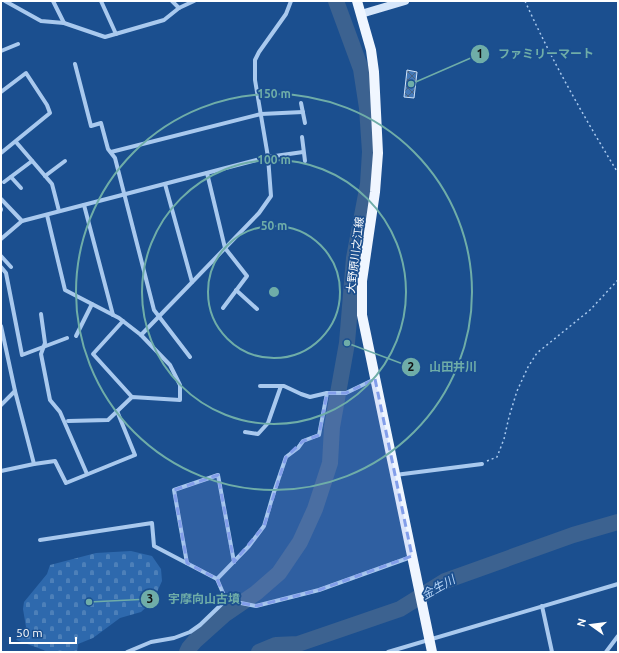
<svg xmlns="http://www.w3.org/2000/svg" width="619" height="653" font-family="Ubuntu,'Noto Sans JP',sans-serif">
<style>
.cemetery{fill:url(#cemetery-stones)}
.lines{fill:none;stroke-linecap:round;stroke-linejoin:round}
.river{stroke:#3c6290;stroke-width:16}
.building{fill:url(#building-cross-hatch);stroke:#cfe3fa}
.path{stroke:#a9c9ee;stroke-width:1.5;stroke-dasharray:2 3;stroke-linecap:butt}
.street{stroke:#a9c9ee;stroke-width:4}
.secondary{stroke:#d6e6fa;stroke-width:8}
.primary{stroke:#f0f6ff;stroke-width:10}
.marked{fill:#839eea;fill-opacity:0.2;stroke:#839eea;stroke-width:3;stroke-dasharray:8 5;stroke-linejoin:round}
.ring{fill:none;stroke:#6fada8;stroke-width:2}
.labels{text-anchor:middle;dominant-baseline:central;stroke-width:3.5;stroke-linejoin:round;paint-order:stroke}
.street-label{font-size:11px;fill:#fff;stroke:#1b4f8f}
.water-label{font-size:12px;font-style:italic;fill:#b5d3f5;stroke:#1b4f8f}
.centre{fill:#6fada8;stroke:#1b4f8f;stroke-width:2}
.ring-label{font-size:12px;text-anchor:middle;font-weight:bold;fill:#6fada8;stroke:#1b4f8f;stroke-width:3.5;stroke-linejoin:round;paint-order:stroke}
.leader{fill:none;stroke:#6fada8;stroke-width:1.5}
.callout-dot{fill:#6fada8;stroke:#1b4f8f;stroke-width:1.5}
.mark-label{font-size:12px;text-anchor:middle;font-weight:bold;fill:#111}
.callout-label{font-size:12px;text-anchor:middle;font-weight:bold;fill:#6fada8;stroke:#1b4f8f;stroke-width:3.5;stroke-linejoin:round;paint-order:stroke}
</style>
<defs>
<pattern id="cemetery-stones" width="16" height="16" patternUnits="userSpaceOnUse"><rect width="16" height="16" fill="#2e69ad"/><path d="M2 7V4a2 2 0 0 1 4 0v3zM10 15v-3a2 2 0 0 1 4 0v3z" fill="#4d80b9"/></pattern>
<pattern id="building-cross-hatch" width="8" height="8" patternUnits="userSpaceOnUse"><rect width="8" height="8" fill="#4478b7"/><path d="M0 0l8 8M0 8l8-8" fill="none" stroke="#486282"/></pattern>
</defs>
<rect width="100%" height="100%" fill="#1b4f8f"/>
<path class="cemetery" d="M131,551L152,556L161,569L162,581L153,601L141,612L120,618L93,638L78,644L77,652H49L16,640L26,627L23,609L24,602L47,574L50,565L96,553Z"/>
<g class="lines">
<g class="river">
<path d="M187,652L189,648L195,641L224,615L256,593L279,573L300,542L315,509L330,463L332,427L347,343L354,258L368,184L370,152L367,108L361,69L336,1"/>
<path d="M259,652L276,645L298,644L400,609L445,581L573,535L618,522"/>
</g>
</g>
<path class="building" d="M407,70L417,72L414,98L404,97Z"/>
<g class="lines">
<g class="path">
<path d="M525,1C552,61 584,117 618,173"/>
<path d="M487,461L497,457L504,439L509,417L517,391L528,367L537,353L590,310L618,280"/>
</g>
<g class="street">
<path d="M5,1L41,21L64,23L105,37L164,20L179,8L194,1"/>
<path d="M53,1L64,23"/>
<path d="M101,1L116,34"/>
<path d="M172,1L179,8"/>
<path d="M1,51L18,44"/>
<path d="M75,64L91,126L101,123L108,149L115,158L154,310L190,357"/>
<path d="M1,92L26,73L47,105L50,113L1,153"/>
<path d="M301,103L305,123"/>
<path d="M302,137L305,161"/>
<path d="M16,142L52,184L59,211"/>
<path d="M111,152L261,114L303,112"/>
<path d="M207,173L225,248L247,276L223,308"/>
<path d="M45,176L65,161"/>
<path d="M11,177L21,188"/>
<path d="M4,182L32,161"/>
<path d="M165,184L192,282"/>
<path d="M1,199L22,221L268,157L255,80V60L259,52L286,14L291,1"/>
<path d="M84,205L113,315"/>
<path d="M1,209V210"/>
<path d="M47,215L65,290L119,318L141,335L170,365L180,385V400L132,397L108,420L68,421"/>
<path d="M1,239L22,221"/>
<path d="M1,256L11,267"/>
<path d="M1,267L6,273L22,355L67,338"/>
<path d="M236,290L257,309"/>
<path d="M41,314L45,343L41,354L50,400L60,412L87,474"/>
<path d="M123,321L93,354L132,397"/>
<path d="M1,326L15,391L34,464"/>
<path d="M141,335L259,213L271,196L268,157L303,152"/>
<path d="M76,336L92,304"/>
<path d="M260,386H284L301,394L310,397L327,393H346L375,379"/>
<path d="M1,405L15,391"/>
<path d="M245,432L258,434L268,423L281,386"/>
<path d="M1,471L34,464L55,461L66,483L135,455L117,411"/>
<path d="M395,475L482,464"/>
<path d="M40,540L152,523L154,546L217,579L226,600"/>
<path d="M187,563L174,490L218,475L234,562"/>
<path d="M217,579L249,546L264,526L273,495L286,457L298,448L303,441L319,435L327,393"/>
<path d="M226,600L256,606L319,590L411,557"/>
<path d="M542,606L552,652"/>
<path d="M127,652L151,642L174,638L190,632L200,625L226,600"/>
<path d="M388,652L618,584"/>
<path d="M606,652L618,636"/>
</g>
<path class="secondary" d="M361,14L405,1"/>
<path class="primary" d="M357,1L371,50L374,72L378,153L375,192L362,281V315L432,652"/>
</g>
<path class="marked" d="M375,379L412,556L319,590L256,606L226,600L217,579L187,563L174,490L218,475L234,562L264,526L286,457L303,441L319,435L327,393H346Z"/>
<g class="ring">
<circle cx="274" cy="292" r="66"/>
<circle cx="274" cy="292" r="132"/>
<circle cx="274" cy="292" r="198"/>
</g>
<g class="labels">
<g class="street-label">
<text transform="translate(355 255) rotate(-83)">大野原川之江線</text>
</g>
<g class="water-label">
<text transform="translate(438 587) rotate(-29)">金生川</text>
</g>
</g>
<circle cx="274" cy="292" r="6" class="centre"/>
<g class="ring-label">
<text x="274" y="98">150 m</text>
<text x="274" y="164">100 m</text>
<text x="274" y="230">50 m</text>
</g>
<path class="leader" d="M411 84L480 54M347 343L411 367M89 602L150 599"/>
<g class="callout-dot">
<circle cx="411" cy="84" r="4"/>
<circle cx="347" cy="343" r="4"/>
<circle cx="89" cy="602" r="4"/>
<circle cx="480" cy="54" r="10"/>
<circle cx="411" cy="367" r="10"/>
<circle cx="150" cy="599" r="10"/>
</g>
<g class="mark-label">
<text x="480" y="58">1</text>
<text x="411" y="371">2</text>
<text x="150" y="603">3</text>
</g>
<g class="callout-label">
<text x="546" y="58">ファミリーマート</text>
<text x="453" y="371">山田井川</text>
<text x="204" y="603">宇摩向山古墳</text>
</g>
<rect width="619" height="653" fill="none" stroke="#ffffff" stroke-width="4"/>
<g transform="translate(591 625) rotate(284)" stroke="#1b4f8f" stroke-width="3" paint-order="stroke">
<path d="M0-3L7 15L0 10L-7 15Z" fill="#ffffff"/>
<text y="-6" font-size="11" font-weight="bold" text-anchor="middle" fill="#ffffff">N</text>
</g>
<path d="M10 637v6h66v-6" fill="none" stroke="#ffffff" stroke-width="2"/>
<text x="16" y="637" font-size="12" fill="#ffffff" stroke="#1b4f8f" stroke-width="3" paint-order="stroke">50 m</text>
</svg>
